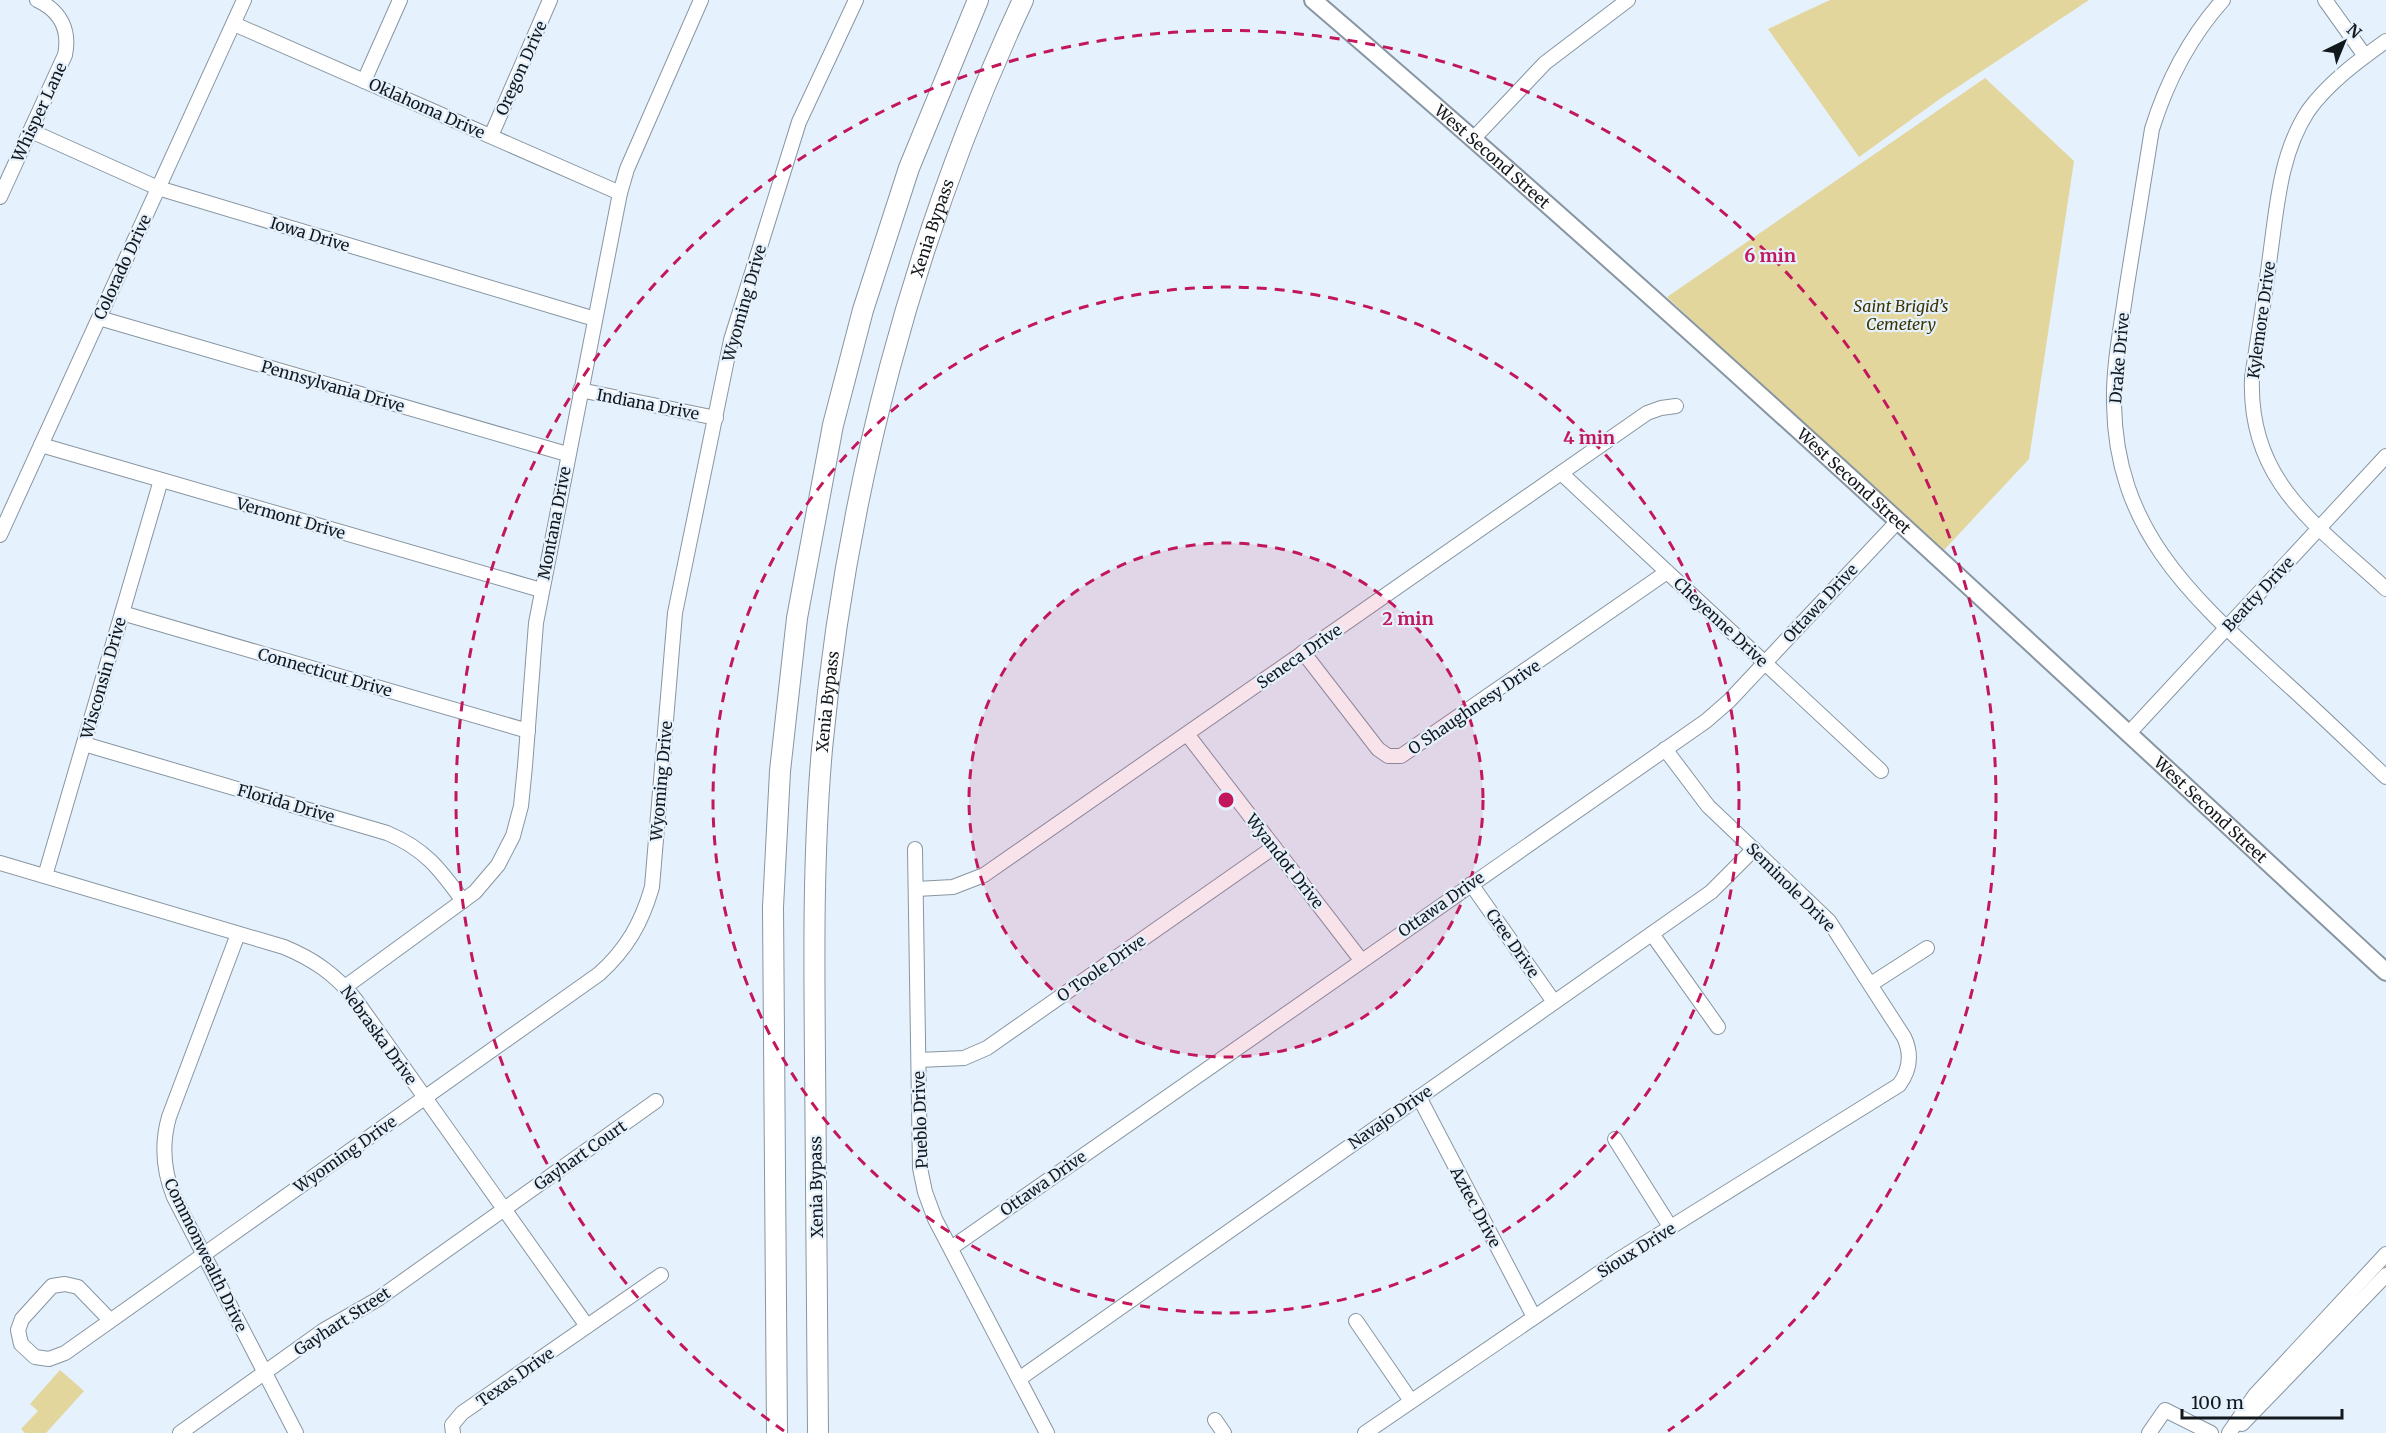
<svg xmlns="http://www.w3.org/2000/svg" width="2386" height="1433" font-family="Merriweather,serif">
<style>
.green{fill:#e3d69d}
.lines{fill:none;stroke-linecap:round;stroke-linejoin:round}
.minor-casing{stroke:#8796a2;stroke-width:16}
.major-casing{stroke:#8796a2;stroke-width:20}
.highway-casing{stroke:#8796a2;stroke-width:22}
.minor{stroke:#fff;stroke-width:14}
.major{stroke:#fff;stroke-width:16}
.highway{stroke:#fff;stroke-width:20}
.ring{fill:none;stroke:#c2185b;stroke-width:3;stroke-dasharray:10 8}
.labels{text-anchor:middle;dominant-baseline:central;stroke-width:4.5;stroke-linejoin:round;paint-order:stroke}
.street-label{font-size:16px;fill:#13181d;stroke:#e5f1fc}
.park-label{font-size:16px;font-style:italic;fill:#3e3400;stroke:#e5f1fc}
.centre{fill:#c2185b;stroke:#e5f1fc;stroke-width:3}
.ring-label{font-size:18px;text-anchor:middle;font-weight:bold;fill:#c2185b;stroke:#e5f1fc;stroke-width:4.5;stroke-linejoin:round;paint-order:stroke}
</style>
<rect width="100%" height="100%" fill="#e5f1fc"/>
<g class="green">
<path d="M1830,0H2089L1944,96L1859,157L1768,29Z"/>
<path d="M1985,78L2074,161L2029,459L1944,550L1799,421L1667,297Z"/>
<path d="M60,1370L84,1391L46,1433H25L21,1429L38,1411L30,1404Z"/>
</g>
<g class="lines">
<defs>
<g id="minor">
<path d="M2223,0C2189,38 2167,81 2152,129C2143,183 2135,237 2126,291C2121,328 2113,366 2114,404C2116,530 2191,596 2277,675C2314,708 2350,743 2386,777"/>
<path d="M2325,0L2365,56"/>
<path d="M234,24L620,193"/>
<path d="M2386,41C2358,61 2328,83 2308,111C2280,154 2277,206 2270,256C2265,296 2258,337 2252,378C2248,482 2317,525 2386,589"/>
<path d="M364,81L400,0"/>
<path d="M31,131L158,188L595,319"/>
<path d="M491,136L550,0"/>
<path d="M1474,138L1545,63L1628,0"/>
<path d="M0,197L65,55C70,31 61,11 37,0"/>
<path d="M99,318L567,454"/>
<path d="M580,390L716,418"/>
<path d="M41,445L541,590"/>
<path d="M1561,473L1881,771"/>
<path d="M0,535L244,0"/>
<path d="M122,613L528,731"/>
<path d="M1303,652L1378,749L1388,756H1401L1667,572"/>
<path d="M2130,732L2386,456"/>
<path d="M1187,734L1361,960"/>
<path d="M84,744L387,833C425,849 440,869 463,901"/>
<path d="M915,849L920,1168L925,1192L935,1219L1047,1433"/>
<path d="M0,863L284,947C313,959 335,974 355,999L587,1326"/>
<path d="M45,876L161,480"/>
<path d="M1471,884L1554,1002"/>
<path d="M916,889L953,887L984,875L1647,413L1661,408L1676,406"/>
<path d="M238,934L169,1117C161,1145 163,1170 174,1197L296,1433"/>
<path d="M1652,934L1718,1027"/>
<path d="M1871,984L1927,948"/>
<path d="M345,987L475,892L498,865L513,836L521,806L525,766L536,623L620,193L627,169L701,0"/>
<path d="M919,1060L964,1058L987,1048L1274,847"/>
<path d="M1419,1097L1534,1317"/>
<path d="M1615,1139L1671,1228"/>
<path d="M951,1248L1706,721L1729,701L1898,521"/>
<path d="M109,1319L78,1287L65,1284L52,1286L22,1319L18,1330L21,1344L35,1357L49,1359L65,1353L599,974C627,949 642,922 652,887L675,613L731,340L799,122L856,0"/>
<path d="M1356,1321L1411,1401"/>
<path d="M1019,1379L1711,892L1754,849"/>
<path d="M1215,1420L1224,1433"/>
<path d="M2242,1424L2386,1275"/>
<path d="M180,1433L324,1330L378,1299L656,1101"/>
<path d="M453,1433L452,1425L462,1413L661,1275"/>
<path d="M1365,1433L1618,1260L1899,1085C1910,1070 1912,1054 1904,1037L1829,921L1708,806L1665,749"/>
<path d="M2149,1433L2165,1410L2211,1433"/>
<path d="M2229,1433L2255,1395L2386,1254"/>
</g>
<g id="major">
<path id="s1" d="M1313,0C1679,314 2032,644 2386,972"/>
</g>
<g id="highway">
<path d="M777,1433L773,907L780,771L797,618L833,425L863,310L909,168L978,0"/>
<path id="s2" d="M818,1433C817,1308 816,1183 815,1058C814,955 813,852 822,749C846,491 913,235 1023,0"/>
</g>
</defs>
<use href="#minor" class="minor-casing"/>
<use href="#major" class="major-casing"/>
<use href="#highway" class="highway-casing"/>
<use href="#minor" class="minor"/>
<use href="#major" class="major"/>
<use href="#highway" class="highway"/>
</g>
<circle cx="1226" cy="800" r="257" fill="#c2185b" fill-opacity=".12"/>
<g class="ring">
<circle cx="1226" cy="800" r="257"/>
<circle cx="1226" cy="800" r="513"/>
<path d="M784 1431A770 770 0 1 1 1668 1431"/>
</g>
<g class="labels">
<g class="street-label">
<text transform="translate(521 68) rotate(-66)">Oregon Drive</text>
<text transform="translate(427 108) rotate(24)">Oklahoma Drive</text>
<text transform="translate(39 112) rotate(-65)">Whisper Lane</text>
<text stroke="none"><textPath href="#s1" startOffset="238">West Second Street</textPath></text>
<text stroke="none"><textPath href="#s2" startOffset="1218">Xenia Bypass</textPath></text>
<text transform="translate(310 234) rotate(17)">Iowa Drive</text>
<text transform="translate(122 267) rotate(-65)">Colorado Drive</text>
<text transform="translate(744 303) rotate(-74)">Wyoming Drive</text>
<text transform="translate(2261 320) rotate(-82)">Kylemore Drive</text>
<text transform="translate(2119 358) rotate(-85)">Drake Drive</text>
<text transform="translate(333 386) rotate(16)">Pennsylvania Drive</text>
<text transform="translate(648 404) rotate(11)">Indiana Drive</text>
<text stroke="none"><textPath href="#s1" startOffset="724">West Second Street</textPath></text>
<text transform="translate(291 518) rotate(16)">Vermont Drive</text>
<text transform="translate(554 523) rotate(-79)">Montana Drive</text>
<text transform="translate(2258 594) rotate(-47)">Beatty Drive</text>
<text transform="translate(1820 603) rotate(-47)">Ottawa Drive</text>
<text transform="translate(1721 622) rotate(43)">Cheyenne Drive</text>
<text transform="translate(1299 656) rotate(-35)">Seneca Drive</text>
<text transform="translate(325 672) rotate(16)">Connecticut Drive</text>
<text transform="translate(103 678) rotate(-74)">Wisconsin Drive</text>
<text stroke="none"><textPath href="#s2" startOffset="732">Xenia Bypass</textPath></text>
<text transform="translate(1474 707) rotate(-34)">O Shaughnesy Drive</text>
<text transform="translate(661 781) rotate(-85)">Wyoming Drive</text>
<text transform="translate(286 803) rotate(16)">Florida Drive</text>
<text stroke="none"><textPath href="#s1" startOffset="1209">West Second Street</textPath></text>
<text transform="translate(1285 861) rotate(52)">Wyandot Drive</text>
<text transform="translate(1791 887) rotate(45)">Seminole Drive</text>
<text transform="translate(1441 904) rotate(-35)">Ottawa Drive</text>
<text transform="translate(1513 943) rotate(55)">Cree Drive</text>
<text transform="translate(1101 968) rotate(-35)">O Toole Drive</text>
<text transform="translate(379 1035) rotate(54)">Nebraska Drive</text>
<text transform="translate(1390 1117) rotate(-35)">Navajo Drive</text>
<text transform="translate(920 1120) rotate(-92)">Pueblo Drive</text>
<text transform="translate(345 1154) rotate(-35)">Wyoming Drive</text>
<text transform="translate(580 1155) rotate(-35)">Gayhart Court</text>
<text transform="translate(1043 1183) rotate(-35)">Ottawa Drive</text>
<text transform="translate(816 1187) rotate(-91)">Xenia Bypass</text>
<text transform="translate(1476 1207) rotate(62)">Aztec Drive</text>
<text transform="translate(1636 1250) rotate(-32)">Sioux Drive</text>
<text transform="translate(206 1255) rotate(64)">Commonwealth Drive</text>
<text transform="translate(342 1321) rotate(-33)">Gayhart Street</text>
<text transform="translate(515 1377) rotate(-35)">Texas Drive</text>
</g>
<g class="park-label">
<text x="1901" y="306">Saint Brigid’s<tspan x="1901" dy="18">Cemetery</tspan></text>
</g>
</g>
<circle cx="1226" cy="800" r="9" class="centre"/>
<g class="ring-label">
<text x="1770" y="262">6 min</text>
<text x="1589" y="444">4 min</text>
<text x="1408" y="625">2 min</text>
</g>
<g transform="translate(2344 42) rotate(43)" stroke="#e5f1fc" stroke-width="4.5" paint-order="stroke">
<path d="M0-4.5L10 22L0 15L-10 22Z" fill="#13181d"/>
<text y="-9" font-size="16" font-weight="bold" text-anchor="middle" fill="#13181d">N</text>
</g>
<path d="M2182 1409v9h160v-9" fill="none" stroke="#13181d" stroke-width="3"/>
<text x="2191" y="1409" font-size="18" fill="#13181d" stroke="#e5f1fc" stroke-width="4.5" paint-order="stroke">100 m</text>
</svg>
